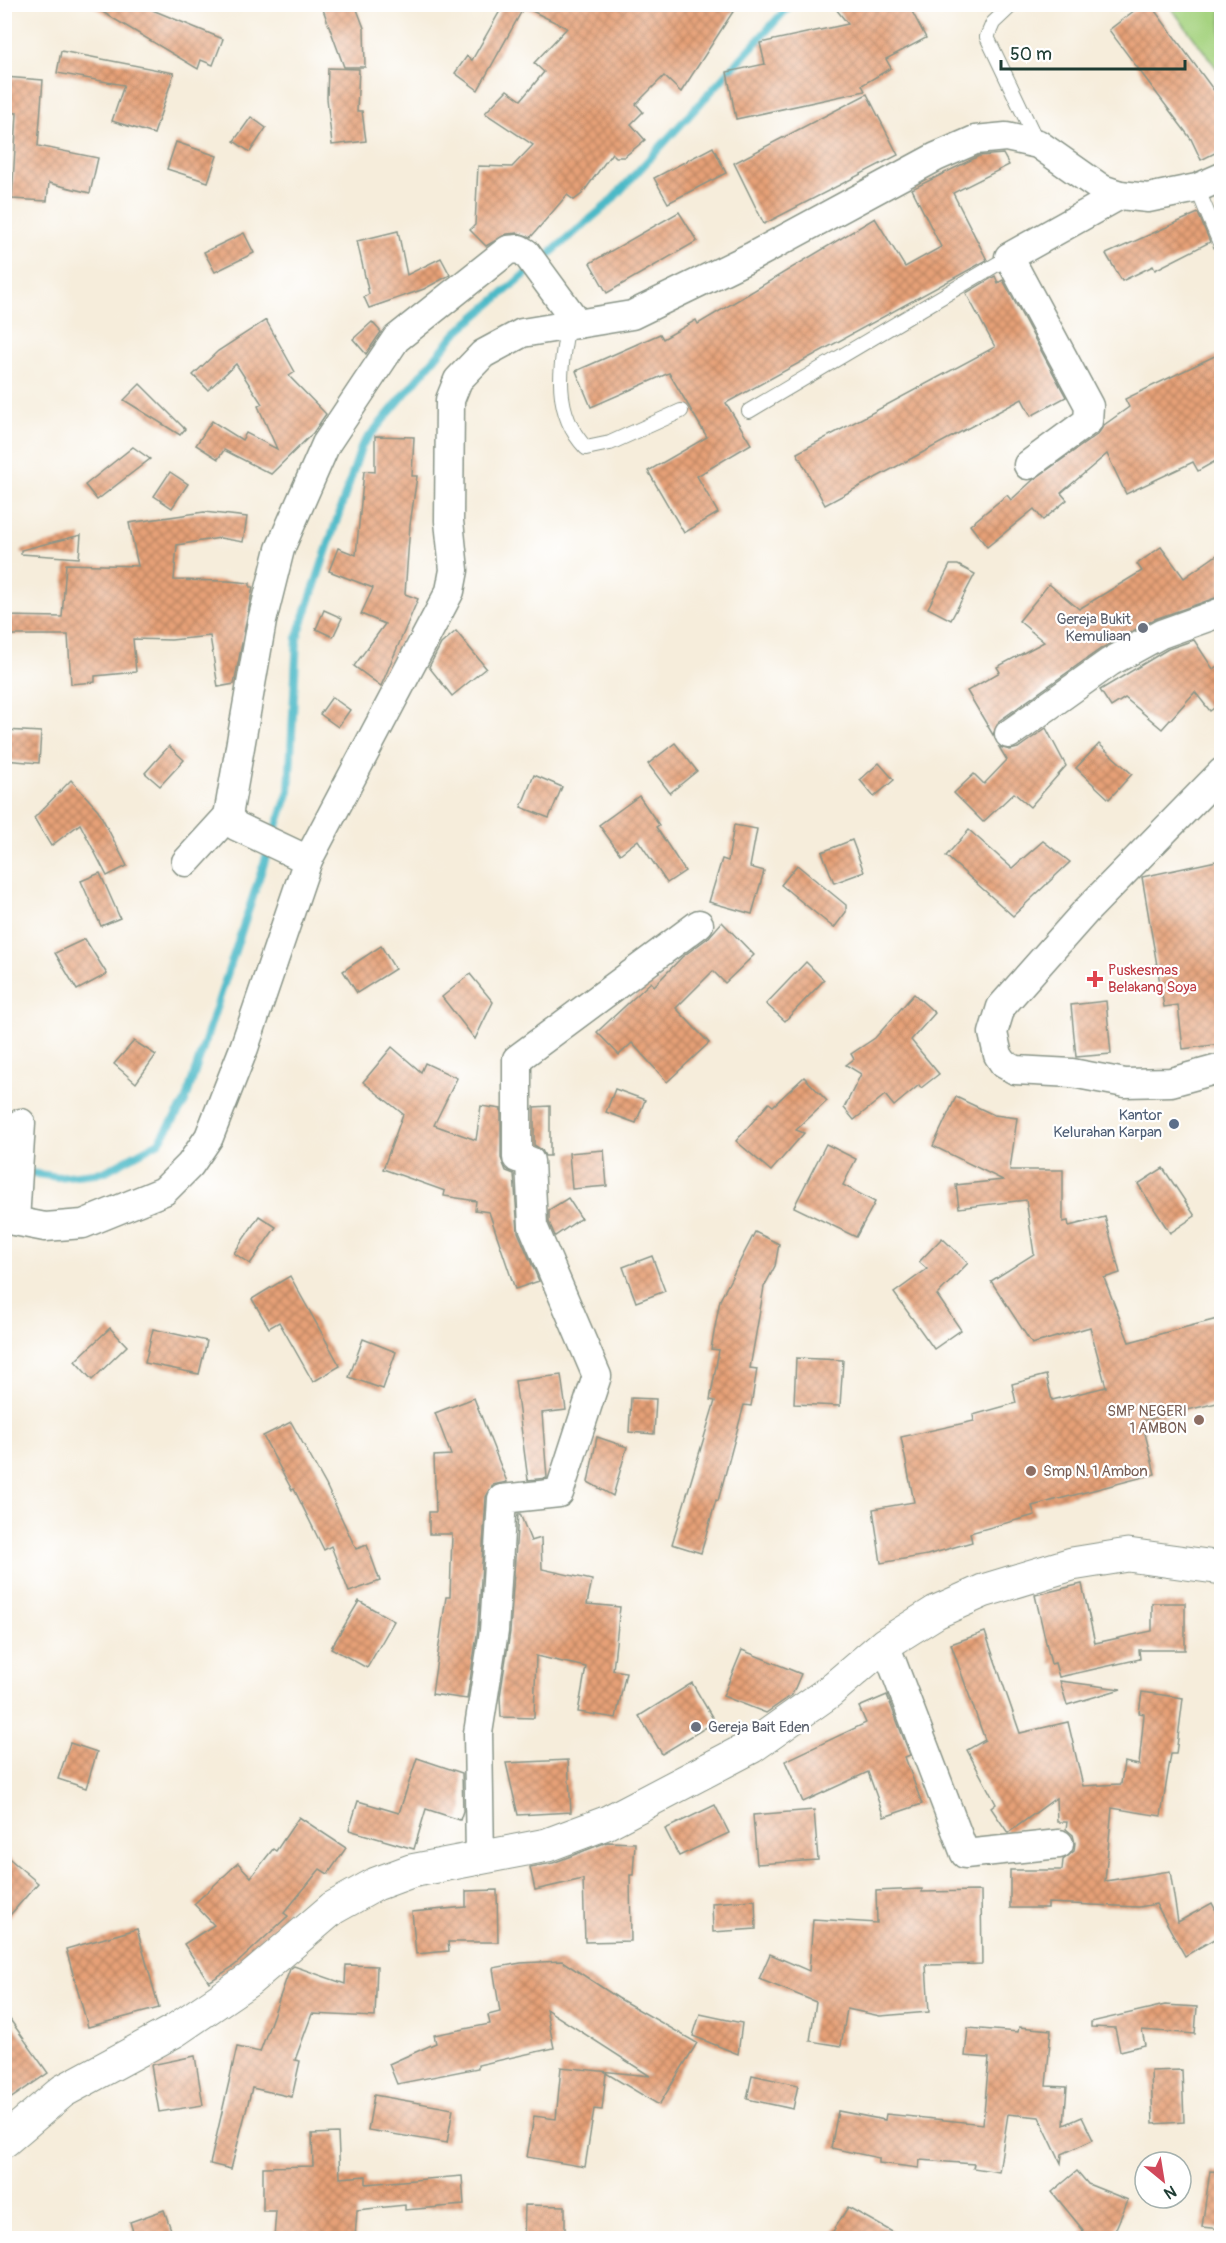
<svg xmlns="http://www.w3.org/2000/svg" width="1226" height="2243" font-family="Pangolin,sans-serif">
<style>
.grass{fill:#a6d380;stroke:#62885a;stroke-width:1.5}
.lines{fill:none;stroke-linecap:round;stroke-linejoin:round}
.stream{stroke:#4cb9c7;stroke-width:8}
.building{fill:url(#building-cross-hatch)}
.lane-casing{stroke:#8a9588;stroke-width:16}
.street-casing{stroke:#8a9588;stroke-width:31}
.secondary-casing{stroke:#8a9588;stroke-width:35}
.lane{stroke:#fff;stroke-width:14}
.street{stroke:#fff;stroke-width:28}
.secondary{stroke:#fff;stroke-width:33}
.worship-dot{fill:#6b7280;stroke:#fff;stroke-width:2}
.health-dot{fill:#e0444e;stroke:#fff;stroke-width:2}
.service-dot{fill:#5c6f8a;stroke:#fff;stroke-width:2}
.education-dot{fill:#8d6e63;stroke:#fff;stroke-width:2}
.labels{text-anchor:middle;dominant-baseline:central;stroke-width:4.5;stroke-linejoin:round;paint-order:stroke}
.worship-label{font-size:15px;fill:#5b616d;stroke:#fff;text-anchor:end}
.health-label{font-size:15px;fill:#be3a42;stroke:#fff;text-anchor:start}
.service-label{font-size:15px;fill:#4e5e75;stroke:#fff;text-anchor:end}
.education-label{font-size:15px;fill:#785e54;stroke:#fff;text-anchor:end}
</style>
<defs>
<pattern id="building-cross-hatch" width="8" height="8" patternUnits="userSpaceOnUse" patternTransform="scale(1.5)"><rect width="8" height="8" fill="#e6a077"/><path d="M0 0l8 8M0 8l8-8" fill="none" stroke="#ba8462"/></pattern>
</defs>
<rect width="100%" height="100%" fill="#fff"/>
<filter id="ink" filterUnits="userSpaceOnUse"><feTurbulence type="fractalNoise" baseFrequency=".0167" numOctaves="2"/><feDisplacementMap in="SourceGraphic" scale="12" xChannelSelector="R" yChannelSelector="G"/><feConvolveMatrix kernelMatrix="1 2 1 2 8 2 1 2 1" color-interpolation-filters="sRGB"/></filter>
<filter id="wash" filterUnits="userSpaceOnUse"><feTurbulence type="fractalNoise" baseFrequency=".008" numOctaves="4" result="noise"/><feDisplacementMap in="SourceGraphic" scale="24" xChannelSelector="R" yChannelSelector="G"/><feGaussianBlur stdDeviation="1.35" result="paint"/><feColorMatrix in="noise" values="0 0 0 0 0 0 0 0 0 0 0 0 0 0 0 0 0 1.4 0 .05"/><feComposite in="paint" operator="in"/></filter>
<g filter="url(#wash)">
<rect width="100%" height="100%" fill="#f6eddb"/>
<path class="grass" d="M1169,5H1221V74Z"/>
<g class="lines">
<g class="stream">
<path d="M273,837L289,791L297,638L362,445L456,333L608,204L791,4"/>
<path d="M24,1172L58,1177L104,1172L159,1142L185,1102L269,848"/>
</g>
</g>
<g id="blocks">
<g class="building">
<path d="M89,4H138L223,39L213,65L201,60L198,69Z"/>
<path d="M321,4H355L364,28L365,67H344Z"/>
<path d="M504,4H738L681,92L664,76L636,104L643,112L631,124L645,140L624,157H616L612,153L582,194L574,200L567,195L531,237L518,233L507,234L486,246L470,230L475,225L478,166L512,167L533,145L485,113L507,90L521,100L544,72L534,63L567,28L524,7L478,90L455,73L467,56L472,60Z"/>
<path d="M832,4H908L926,38L886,59L891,68L862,85L865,91L736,119L727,72L765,64L760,43L848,24Z"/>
<path d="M1143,4H1150L1221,100V150L1201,160L1191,139L1109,30Z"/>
<path d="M61,51L174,73L154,134L112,121L124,85L57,73Z"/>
<path d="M328,68L359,69L357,111H362L366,141L332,145L327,98Z"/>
<path d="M4,77L43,80L38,146L98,158L90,193L49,183L47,201L12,199L17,113L4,112Z"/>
<path d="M867,94L898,155L764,224L734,163Z"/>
<path d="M251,117L266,128L250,152L234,141Z"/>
<path d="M176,142L217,156L208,182L167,169Z"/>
<path d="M713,147L726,173L668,203L654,178Z"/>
<path d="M1003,154L1009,165L953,193L987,260L726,403L751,444L697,476L718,513L684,533L648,471L707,437L669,373L591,407L576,371L660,334L663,339L696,320L698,324L875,218L905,267L941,247L912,189L979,156Z"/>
<path d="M679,212L697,241L607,293L590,263Z"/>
<path d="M1198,213L1210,242L1155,270L1153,266L1122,281L1106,254Z"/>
<path d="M398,231L407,275L441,258L450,275L424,289L369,308L364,297L369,294L357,241Z"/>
<path d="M244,233L254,253L215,272L204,252Z"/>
<path d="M995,276L998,283L1003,280L1066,397L1031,416L1022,399L825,505L797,453L995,347L966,293Z"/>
<path d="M266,320L295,372L289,376L326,414L313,433L271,474L224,450L218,459L196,445L212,421L242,440L246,433L277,449L258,406L262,404L236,364L208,390L193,375L218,351Z"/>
<path d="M372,322L381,332L366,354L353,339Z"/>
<path d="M1221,353V458L1198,471L1193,462L1126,494L1107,454L1061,493L1067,500L1043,520L1034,509L987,547L970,525L1007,495L1011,500L1033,480L1098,434L1104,425L1129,407L1125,399Z"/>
<path d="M140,384L185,429L180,435L124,400Z"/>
<path d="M375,436L414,437L412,476H417L410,525L405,594L418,599L381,686L354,666L385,624L361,614L373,588L329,571L338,548L356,555L364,471L375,472Z"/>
<path d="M133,447L150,459L97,500L85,485Z"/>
<path d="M170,472L188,484L172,508L154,496Z"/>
<path d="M204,512L247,517L243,542L220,538L177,545L174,580L228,581L250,583V587H253L234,684L218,687L210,636L171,640L133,639L136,672L95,676V682L71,684L68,635H4V616L62,617L66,564L138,566L129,523Z"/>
<path d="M81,535L79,558L21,554V550Z"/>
<path d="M1161,547L1184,578L1221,552V596L1155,619L1102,648L999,721L993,735L967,691L1000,672L997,667L1044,642L1019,621L1049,584L1079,609L1142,571L1137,564Z"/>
<path d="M950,565H958L975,574L951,620L928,608Z"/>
<path d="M324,610L342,618L333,637L316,629Z"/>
<path d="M456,631L486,668L452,696L429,667L441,644Z"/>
<path d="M1194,640L1213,669L1221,663V703L1210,711L1195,692L1162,729L1125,698L1111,707L1100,690L1168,649Z"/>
<path d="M332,697L350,710L338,727L320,714Z"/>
<path d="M1046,728L1066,766L1030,807L1014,793L983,822L954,793L974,774L984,784L1007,760L999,747L1010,750L1018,748Z"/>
<path d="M4,730L41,732L39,763L4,760Z"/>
<path d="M675,743L697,771L670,793L648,764Z"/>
<path d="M1099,744L1132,774L1109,799L1076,768Z"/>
<path d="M169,746L184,760L160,786L145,773Z"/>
<path d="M879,763L894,780L874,797L860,780Z"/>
<path d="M534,775L562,787L549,818L521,807Z"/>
<path d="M71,780L98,810L127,866L107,876L80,824L51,846L34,818Z"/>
<path d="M639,796L659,825L656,827L685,871L667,883L638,840L620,854L599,825Z"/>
<path d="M734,825L757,829L750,867L764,871L752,914L709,902L722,859L728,861Z"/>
<path d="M969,830L1012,868L1043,841L1070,862L1013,916L946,856Z"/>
<path d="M852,840L864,872L834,883L822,852Z"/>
<path d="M1221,860V1044L1183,1049L1178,1005L1164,1007L1142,877Z"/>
<path d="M797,865L846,905V912L834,928L781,885Z"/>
<path d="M100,873L120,918L101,926L81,881Z"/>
<path d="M722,922L754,955L725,983L713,971L676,1008L709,1043L667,1082L632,1043L619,1055L597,1032L651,982L654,986L682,957L709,937Z"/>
<path d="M85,939L107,974L77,990L55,953Z"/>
<path d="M381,946L395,969L357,993L343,971Z"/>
<path d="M806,962L824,980L785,1021L766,1004Z"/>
<path d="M470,974L493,1002L475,1039L442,997Z"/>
<path d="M914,994L935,1013L911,1040L939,1074L921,1088L919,1085L894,1106L885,1095L854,1120L844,1108L861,1074L846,1065L854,1059L851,1054L875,1038Z"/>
<path d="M1106,1001L1111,1054L1076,1057L1071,1005Z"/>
<path d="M134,1041L156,1055L136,1083L114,1064Z"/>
<path d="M392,1047L421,1072L425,1063L457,1078L434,1125L476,1140L481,1106L501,1109V1158L506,1171L514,1174L518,1232L539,1281L515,1289L489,1212L475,1210L476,1201L444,1196L445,1191L383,1169L403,1114L363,1082Z"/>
<path d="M804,1077L827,1101L796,1130L804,1133L771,1171L736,1141L769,1103L773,1106Z"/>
<path d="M615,1089L645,1100L636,1123L606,1112Z"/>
<path d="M956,1097L994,1115L1017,1118L1010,1170H1063V1222L1068,1221L1069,1226L1105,1217L1120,1273L1104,1278L1129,1342L1221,1318V1402L1142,1421L1155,1474L1032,1506L1035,1515L970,1533L972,1542L927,1555L881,1563L873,1509L914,1502L901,1437L974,1421L973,1415L1016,1403L1012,1384L1046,1375L1052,1400L1106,1387L1090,1327L1032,1344L991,1281L1034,1254L1026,1200L959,1208L956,1185L1003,1180L933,1146Z"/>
<path d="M550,1106V1156H545L542,1150L534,1145V1107Z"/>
<path d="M826,1144L856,1159L843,1185L875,1202L856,1237L794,1207Z"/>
<path d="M604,1150L607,1186L572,1189L569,1153Z"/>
<path d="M1163,1168L1195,1216L1170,1233L1138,1184Z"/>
<path d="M568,1198L581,1218L555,1236L549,1222V1210Z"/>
<path d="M259,1216L276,1227L250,1264L234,1253Z"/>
<path d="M755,1232L779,1244L775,1266L764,1287L750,1368L757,1369L751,1406L744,1405L718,1501L716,1500L701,1553L672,1544L715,1401L710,1400L719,1350L711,1349L720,1300Z"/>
<path d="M942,1238L968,1263L937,1295L961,1330L934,1349L894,1293L927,1269L919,1262Z"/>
<path d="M652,1256L665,1291L636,1302L623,1267Z"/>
<path d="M290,1276L340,1366L313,1382L279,1322L269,1328L252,1299Z"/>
<path d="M110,1328L127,1346L92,1380L75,1361Z"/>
<path d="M153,1329L207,1341L199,1374L145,1363Z"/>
<path d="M363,1339L396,1352L383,1389L349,1377Z"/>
<path d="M796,1358L843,1360L840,1406L794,1404Z"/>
<path d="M561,1375L566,1410L542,1413L547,1478L528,1480L515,1381Z"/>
<path d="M474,1398L507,1482L493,1485L486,1497L478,1629L467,1699L432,1694L446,1597H450L452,1534H429V1512H436L434,1456L451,1455L435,1413Z"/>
<path d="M631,1398L656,1399L654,1434L629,1432Z"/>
<path d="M291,1422L326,1485L356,1549L367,1545L380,1581L349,1592L331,1546L324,1550L294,1489L292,1490L263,1436Z"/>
<path d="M597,1437L627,1447L613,1496L588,1482Z"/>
<path d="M518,1514H520L531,1541L541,1538L542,1569L592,1580L587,1604L620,1607L613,1670L626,1672L616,1718L578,1712L586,1667L536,1656L534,1718L501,1717L500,1697L510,1632Z"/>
<path d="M1082,1584L1095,1643L1152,1631V1603H1185V1650H1139L1140,1659L1059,1677L1055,1663L1051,1664L1035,1595Z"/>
<path d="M359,1601L394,1621L367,1668L331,1648Z"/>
<path d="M985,1632L1020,1733L1068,1722L1083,1786L1121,1784L1124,1762L1139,1765L1144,1714L1139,1713L1142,1692L1183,1698L1176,1754H1171L1161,1816L1112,1808L1105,1881L1170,1871L1178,1922L1212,1903L1221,1920V1935L1185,1956L1156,1904L1139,1907L1048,1903V1908H1010V1870H1062L1063,1860L1074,1851L1075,1843L1073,1835L1066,1829L1067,1822H1057L1056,1798L1008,1833L991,1808L996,1804L967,1750L985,1740L951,1644Z"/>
<path d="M742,1650L801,1674L792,1695L766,1713L723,1696Z"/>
<path d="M1060,1681L1121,1689L1067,1705Z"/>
<path d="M692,1683L715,1722L662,1754L639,1716Z"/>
<path d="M887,1695L910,1755L905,1757L922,1804L884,1817L868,1772L803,1802L785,1761L866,1723L859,1707Z"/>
<path d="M70,1743L97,1752L86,1788L58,1779Z"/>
<path d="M417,1758L462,1773L463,1811L460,1820L426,1809L414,1849L349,1830L358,1801L399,1813Z"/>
<path d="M568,1760L571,1812L518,1815L506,1763Z"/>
<path d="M715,1805L729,1833L679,1856L665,1829Z"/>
<path d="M814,1810L818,1860L757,1864L753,1815Z"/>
<path d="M299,1817L346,1848L328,1874L320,1869L284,1913L288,1916L234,1966L209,1982L184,1944L214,1925L194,1904L238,1863L251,1877L273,1849L276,1851Z"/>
<path d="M607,1842L635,1843L633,1875H630L631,1941L585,1942L583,1879L535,1890L530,1867L553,1863Z"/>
<path d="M4,1854L38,1883L4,1922Z"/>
<path d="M922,1889V1892L981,1891L982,1964L926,1965L929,2012L880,2016L847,2009L841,2046L810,2041L816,2002L759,1979L770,1954L809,1971L813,1919L877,1923L876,1891Z"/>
<path d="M497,1890L498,1942H448L449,1951L416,1954L412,1912L466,1907V1891Z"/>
<path d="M755,1900L756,1929L713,1932L712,1903Z"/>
<path d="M137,1929L159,2008L88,2027L66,1949Z"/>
<path d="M562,1961L618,1998L697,2043L659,2105L606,2073L602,2110L594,2109L585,2167L527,2157L534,2116L556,2119L561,2067L650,2076L546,2009L554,2048L478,2065V2068L397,2084L389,2064L436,2043L434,2035L490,2024L488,2015L500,2012L493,1968L521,1963Z"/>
<path d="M346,1965L377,1966L375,2017L312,2014L295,2060L300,2061L292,2097L252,2088L231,2169L210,2164L237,2047L260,2052L290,1969L294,1966L345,1984Z"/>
<path d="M1165,2005L1197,2007L1195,2034L1142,2030L1145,2045L1120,2051L1115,2028L1091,2027V2022Z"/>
<path d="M4,2011L48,2073L4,2103Z"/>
<path d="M700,2014L742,2023L738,2054L693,2036Z"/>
<path d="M1019,2027L1051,2030L1046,2086L1067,2087L1064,2125L1082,2117L1093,2140L1062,2154L1061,2163L1039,2117L1008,2114L999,2172L973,2168L974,2164L920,2160L919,2168L879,2163V2158L831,2148L838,2111L885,2120L886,2114L983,2124L989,2058L965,2056L968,2028L1018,2032Z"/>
<path d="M195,2056L203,2105L159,2112L151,2065Z"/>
<path d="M1182,2070L1184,2122L1153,2124L1151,2071Z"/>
<path d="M752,2075L798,2085L793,2109L747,2099Z"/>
<path d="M374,2095L453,2109L447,2143L368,2130Z"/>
<path d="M338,2133L340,2178L366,2176V2184L462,2176L464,2205L405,2210V2205L357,2210L355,2238H274L276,2211H263V2167L313,2166L312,2134Z"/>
<path d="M1077,2171L1088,2184L1128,2200L1112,2238H1080L1083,2230L1052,2192Z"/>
<path d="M1210,2171L1221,2172V2229L1202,2227Z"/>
<path d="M525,2205L565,2206V2238H524Z"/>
<path d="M848,2207L903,2238H829Z"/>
<path d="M164,2210L174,2238H135L130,2222Z"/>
</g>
</g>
</g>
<g filter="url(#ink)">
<use href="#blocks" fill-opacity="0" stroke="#8a9588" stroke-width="1.5"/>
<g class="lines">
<defs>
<g id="lane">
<path d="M1013,4L993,23L987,37L1037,142"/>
<path d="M1197,188L1222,248"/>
<path d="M568,324C560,368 552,412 586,448L610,443L681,411"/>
<path d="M749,411L1009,257"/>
</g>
<g id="street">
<path d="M1028,465L1088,421L1089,406L1009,257L1120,195"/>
<path d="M1009,734L1110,662L1161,634L1222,612"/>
<path d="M1222,772L1086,911L1001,1007L993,1033L998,1055L1004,1064L1015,1070L1072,1073L1125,1083L1171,1082L1222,1068"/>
<path d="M308,860L236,826L228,816L262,621L280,549L326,444L396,339L508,250L519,249L526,253L578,324"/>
<path d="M186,862L228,816"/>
<path d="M4,1219L45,1227L83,1224L164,1191L190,1165L209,1137L244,1048L308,860L450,591L454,570L449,521L450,400L458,380L483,354L522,333L632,315L753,256L936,157L975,140L1006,137L1038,144L1102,189L1120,195L1148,198L1197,188L1222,177"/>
<path d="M15,1221L21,1123"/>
<path d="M885,1644L965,1854L1059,1844"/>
<path d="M480,1858L478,1733L494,1631L502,1499L559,1493L597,1376L533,1226L530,1161L517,1158V1059L699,924"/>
</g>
<path id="secondary" d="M4,2141L63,2091L174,2031L249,1980L333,1908L376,1884L411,1871L547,1845L606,1823L751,1747L829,1692L885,1644L936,1612L983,1591L1072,1564L1128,1555L1222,1568"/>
</defs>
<use href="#lane" class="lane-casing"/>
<use href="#street" class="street-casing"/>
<use href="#secondary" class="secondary-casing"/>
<use href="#lane" class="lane"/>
<use href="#street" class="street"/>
<use href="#secondary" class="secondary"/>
</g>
</g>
<g class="worship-dot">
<circle cx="1143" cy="628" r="6"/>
<circle cx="696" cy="1727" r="6"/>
</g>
<path class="health-dot" d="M1092 970h6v6h6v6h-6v6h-6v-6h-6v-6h6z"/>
<circle class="service-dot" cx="1174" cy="1124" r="6"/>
<g class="education-dot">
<circle cx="1199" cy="1420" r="6"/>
<circle cx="1031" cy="1471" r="6"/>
</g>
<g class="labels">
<g class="worship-label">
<text x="1131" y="619">Gereja Bukit<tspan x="1131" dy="17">Kemuliaan</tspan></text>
<text x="708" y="1727" text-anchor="start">Gereja Bait Eden</text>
</g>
<g class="health-label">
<text x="1108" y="970">Puskesmas<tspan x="1108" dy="17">Belakang Soya</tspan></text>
</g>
<g class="service-label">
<text x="1162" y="1115">Kantor<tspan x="1162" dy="17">Kelurahan Karpan</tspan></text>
</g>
<g class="education-label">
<text x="1187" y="1411">SMP NEGERI<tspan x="1187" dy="17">1 AMBON</tspan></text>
<text x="1043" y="1471" text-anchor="start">Smp N. 1 Ambon</text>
</g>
</g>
<rect width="1226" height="2243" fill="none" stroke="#fff" stroke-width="24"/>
<g transform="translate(1163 2180) rotate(150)"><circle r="28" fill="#ffffff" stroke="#a5b1ae" stroke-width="1.5"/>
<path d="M0-4.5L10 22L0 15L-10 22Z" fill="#d1495b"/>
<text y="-9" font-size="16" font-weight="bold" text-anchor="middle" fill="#1f3d34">N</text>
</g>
<path d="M1001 60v9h184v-9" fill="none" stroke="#1f3d34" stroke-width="3"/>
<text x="1010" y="60" font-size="18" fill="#1f3d34" stroke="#ffffff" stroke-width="4.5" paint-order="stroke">50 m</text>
</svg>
